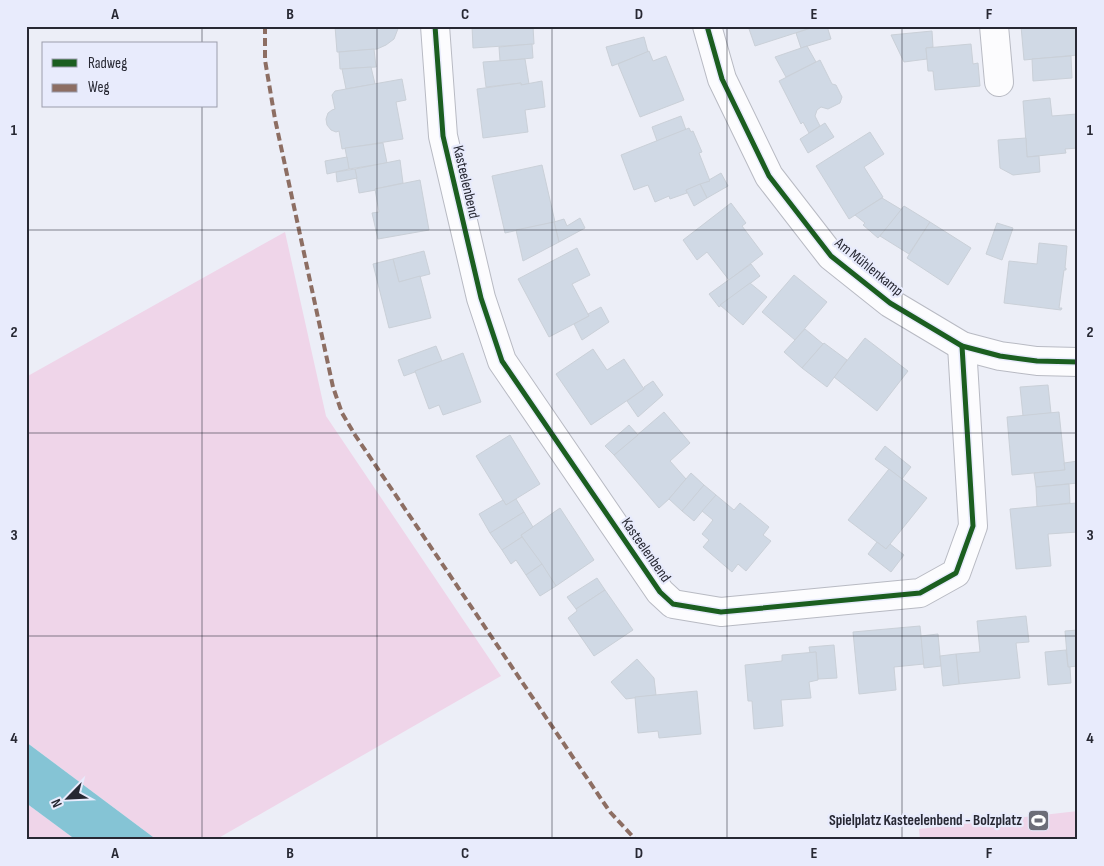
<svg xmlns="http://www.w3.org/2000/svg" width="1104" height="866" font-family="'Sofia Sans Condensed',sans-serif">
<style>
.green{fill:#efd5e9}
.water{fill:#85c4d5}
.building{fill:#d0d9e5;stroke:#cad0d8}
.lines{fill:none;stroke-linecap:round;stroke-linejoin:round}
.minor-casing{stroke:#b8bac3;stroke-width:30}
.minor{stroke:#fcfcfe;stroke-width:28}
.quiet{stroke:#8d6e63;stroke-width:4;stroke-dasharray:8 4;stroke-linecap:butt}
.cycleway-casing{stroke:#e8ebfc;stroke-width:8}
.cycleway{stroke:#1b5e20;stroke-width:5}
.grid{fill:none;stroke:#272833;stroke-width:1;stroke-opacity:0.55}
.labels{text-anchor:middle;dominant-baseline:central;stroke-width:4.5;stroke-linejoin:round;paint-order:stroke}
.street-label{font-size:15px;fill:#272833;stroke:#e8ebfc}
.poi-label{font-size:15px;font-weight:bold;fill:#272833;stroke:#e8ebfc;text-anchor:end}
.neatline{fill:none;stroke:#272833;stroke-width:2}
.grid-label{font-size:16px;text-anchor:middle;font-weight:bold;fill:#272833}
</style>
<rect width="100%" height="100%" fill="#eceef7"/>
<g class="green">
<path d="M285,232L326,416L501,676L215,840H157L26,742V377Z"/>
<path d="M26,803L76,840H26Z"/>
<path d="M1078,811V840H920L919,829Z"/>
</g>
<path class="water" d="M26,742L157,840H76L26,803Z"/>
<g class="building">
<path d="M335,26H399L394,39L386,45L377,49L339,52H337Z"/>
<path d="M472,26H533L534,44L473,48Z"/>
<path d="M748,26H817L755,46Z"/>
<path d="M817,26H827L831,39L801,48L796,33Z"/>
<path d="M1021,26H1078V55L1024,60Z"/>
<path d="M932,31L933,47L926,48L927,59L904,62L891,35Z"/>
<path d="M644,37L648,52L612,66L606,47Z"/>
<path d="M532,44L533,58L500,61L499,47Z"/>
<path d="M971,44L973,64L978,63L980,86L935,90L933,71H928L926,48Z"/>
<path d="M807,46L816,62L786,77L775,57Z"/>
<path d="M374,49L376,67L340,69L339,52Z"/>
<path d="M649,51L653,61L666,56L684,100L640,117L618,64Z"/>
<path d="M1071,56L1072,78L1033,81L1032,59Z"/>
<path d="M525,59L529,84L521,85V83L486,87L483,62Z"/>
<path d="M820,60L832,84L836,85L842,97L840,103L828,109L821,107L817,110L815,116L820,126L809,133L803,122L801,124L779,81Z"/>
<path d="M371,67L375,84L346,89L342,69Z"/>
<path d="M402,79L406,100L396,102L403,139L342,149L339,131L336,132L331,130L327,125L326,119L328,113L332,110L335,109L332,95L335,91Z"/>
<path d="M542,81L545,107L525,110L528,132L483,138L477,89L521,83V85Z"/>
<path d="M1050,98L1052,116L1077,114L1078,148L1065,149L1066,153L1027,157L1023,101Z"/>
<path d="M681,116L686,130L657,141L652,127Z"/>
<path d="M825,123L834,137L808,153L800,139Z"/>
<path d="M689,128L691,132L693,131L702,152L699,153L710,181L686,190L687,193L670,199L669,196L655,202L648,185L634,190L621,155Z"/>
<path d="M870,132L884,154L864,167L883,197L849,219L816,166Z"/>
<path d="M1026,138L1027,157L1039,156L1040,172L1013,175L1000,168L998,140Z"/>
<path d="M383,143L387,163L349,169L345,148Z"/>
<path d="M347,157L349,169L327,174L325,161Z"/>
<path d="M400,160L403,183L375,189L376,190L359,193L355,169Z"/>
<path d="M542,165L555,222L505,233L492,176Z"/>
<path d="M355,169L357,178L337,182L336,172Z"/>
<path d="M721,173L728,186L707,198L700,184L710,181L709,180Z"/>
<path d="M420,180L429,230L378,239L372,213L379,212L375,189Z"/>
<path d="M700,184L707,198L694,206L686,190Z"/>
<path d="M882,198L902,210L878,238L863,225L865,223L855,215Z"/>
<path d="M731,203L746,223L742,226L763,254L729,280L707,252L697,260L683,240Z"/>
<path d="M904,206L930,222L909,254L880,236Z"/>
<path d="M580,218L585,228L559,242L554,222L564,219L567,226Z"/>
<path d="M554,222L559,242L523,261L516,230Z"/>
<path d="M930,222L971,248L948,285L907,258Z"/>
<path d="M997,223L1013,228L1002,260L986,254Z"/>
<path d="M1039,243L1067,246L1065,268H1066V270H1064L1059,308H1062L1061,310L1004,303L1009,261L1037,264Z"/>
<path d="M577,248L590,275L572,284L589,316L549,337L518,279Z"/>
<path d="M424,251L430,274L399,282L393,259Z"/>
<path d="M393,259L399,282L420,276L431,318L389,328L373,264Z"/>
<path d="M751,264L760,276L719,307L709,294Z"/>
<path d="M794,275L827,302L795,340L762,312Z"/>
<path d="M750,283L767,297L743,325L720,305Z"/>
<path d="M601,307L609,322L582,340L574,324L589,316L588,314Z"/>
<path d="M805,329L823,344L802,368L784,352Z"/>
<path d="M865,338L908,371L877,411L834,377Z"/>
<path d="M824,343L847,360L827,387L802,368Z"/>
<path d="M436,346L442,361L415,371V372L404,376L398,360Z"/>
<path d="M593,349L607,370L624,359L644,389L591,425L556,374Z"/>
<path d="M463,353L481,402L443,415L439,405L429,409L415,371Z"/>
<path d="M653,381L663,395L638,417L627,401L644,389V387Z"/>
<path d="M1048,385L1051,413L1023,416L1020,387Z"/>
<path d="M664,412L690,443L670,461L686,479L669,499L659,508L614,455Z"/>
<path d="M1059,412L1065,470L1012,475L1007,417Z"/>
<path d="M629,425L638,435L614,455L605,446Z"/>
<path d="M510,435L540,484L506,505L476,456Z"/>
<path d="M885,446L911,467L902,479L875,459Z"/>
<path d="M1078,461V483L1036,487L1034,473L1065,470L1064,463Z"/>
<path d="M889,469L927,498L886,549L848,520Z"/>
<path d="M691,473L704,485L682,511L669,499Z"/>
<path d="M1069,484L1070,503L1037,507L1036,487Z"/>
<path d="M704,485L716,495L694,521L682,511Z"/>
<path d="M716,495L734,510L740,503L769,527L763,535L771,541L746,571L738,564L732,572L703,547L709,540L702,534L713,520L702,511Z"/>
<path d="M516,499L524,512L490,533L479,514L503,500L506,505Z"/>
<path d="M1076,503L1077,514H1078V532L1048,534L1051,566L1016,569L1010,509Z"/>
<path d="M560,508L594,560L556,586L521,535Z"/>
<path d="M524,512L533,527L521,535L522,537L502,550L490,533Z"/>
<path d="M522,537L542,564L526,575L516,560L511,564L502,550Z"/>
<path d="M877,542L886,549L890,544L904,555L891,572L868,554Z"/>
<path d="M542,564L556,586L540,596L526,575Z"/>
<path d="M597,578L605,590L576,609L567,597Z"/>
<path d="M605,590L633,630L594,656L568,618L577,611L576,609Z"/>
<path d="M1026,616L1029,642L1016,643L1020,678L959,684L956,654L980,652L977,621Z"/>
<path d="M920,626L924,664L894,667L896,690L859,694L853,632Z"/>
<path d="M1078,630V666L1068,667L1065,631Z"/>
<path d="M938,634L941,666L924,668L921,636Z"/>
<path d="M834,645L837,678L818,679L816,652L810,653L809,647Z"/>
<path d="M1066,650L1068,667H1070L1071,683L1048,685L1045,652Z"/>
<path d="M816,652L818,680L809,682L811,698L781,700L783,726L754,729L752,701H748L745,665L782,661V655Z"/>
<path d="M956,654L959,684L943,686L940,656Z"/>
<path d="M637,659L654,678L656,695L626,699L611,682Z"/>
<path d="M697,691L701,734L659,738L658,731L638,733L635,697Z"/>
</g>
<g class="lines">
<defs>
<g id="minor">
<path d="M435,26L443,136L481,298L502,361L660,592L673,604L721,612L920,593L956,573L973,526L962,346"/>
<path d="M707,26L722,79L769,176L831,256L890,303L962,346L1000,356L1037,361L1078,362"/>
<path d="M994,26L999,82"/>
</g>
</defs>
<use href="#minor" class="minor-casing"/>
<use href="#minor" class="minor"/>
<path class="quiet" d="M265,26V60L275,119L333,387L342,413L355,435L610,812L636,840"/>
<defs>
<g id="cycleway">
<path d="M435,26L443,136L481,298L502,361L660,592L673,604L721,612L920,593L956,573L973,526L962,346"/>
<path d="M707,26L722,79L769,176L831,256L890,303L962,346L1000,356L1037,361L1078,362"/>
</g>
</defs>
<use href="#cycleway" class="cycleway-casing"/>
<use href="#cycleway" class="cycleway"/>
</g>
<path class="grid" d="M202,26V44M377,26V840M552,26V840M727,26V840M902,26V840M202,106V840M26,230H1078M26,433H1078M26,636H1078"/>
<defs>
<symbol id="stadium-square" viewBox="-11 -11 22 22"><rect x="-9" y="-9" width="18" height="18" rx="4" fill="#6c6d78" stroke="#e8ebfc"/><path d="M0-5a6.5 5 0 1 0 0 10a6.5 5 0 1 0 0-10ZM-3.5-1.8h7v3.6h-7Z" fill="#fff"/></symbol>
</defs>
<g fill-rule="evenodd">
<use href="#stadium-square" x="1026" y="808" width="25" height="25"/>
</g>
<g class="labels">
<g class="street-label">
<text transform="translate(466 182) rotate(77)">Kasteelenbend</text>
<text transform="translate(869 267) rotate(39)">Am Mühlenkamp</text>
<text transform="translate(646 550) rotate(55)">Kasteelenbend</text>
</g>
<g class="poi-label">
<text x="1022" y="820">Spielplatz Kasteelenbend - Bolzplatz</text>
</g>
</g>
<rect width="1104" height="866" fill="none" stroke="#e8ebfc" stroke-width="55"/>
<rect x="42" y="42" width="175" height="65" fill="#e8ebfc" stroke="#9b9dac"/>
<rect x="52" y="59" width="25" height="8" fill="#1b5e20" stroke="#9b9dac"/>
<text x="88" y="68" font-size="15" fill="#272833">Radweg</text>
<rect x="52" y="84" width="25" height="8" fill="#8d6e63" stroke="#9b9dac"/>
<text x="88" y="92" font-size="15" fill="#272833">Weg</text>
<g transform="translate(68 798) rotate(246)" stroke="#e8ebfc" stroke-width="4" paint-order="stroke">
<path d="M0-4L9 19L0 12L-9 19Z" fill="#272833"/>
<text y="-8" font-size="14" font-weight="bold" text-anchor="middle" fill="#272833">N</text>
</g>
<rect x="28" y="28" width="1048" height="810" class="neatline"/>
<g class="grid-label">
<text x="115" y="19">A</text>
<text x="290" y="19">B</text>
<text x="465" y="19">C</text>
<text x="639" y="19">D</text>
<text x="814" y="19">E</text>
<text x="989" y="19">F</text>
<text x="14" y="135">1</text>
<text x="1090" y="135">1</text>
<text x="14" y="337">2</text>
<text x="1090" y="337">2</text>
<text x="14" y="540">3</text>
<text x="1090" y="540">3</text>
<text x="14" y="743">4</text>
<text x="1090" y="743">4</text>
<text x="115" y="858">A</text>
<text x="290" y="858">B</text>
<text x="465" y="858">C</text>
<text x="639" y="858">D</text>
<text x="814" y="858">E</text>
<text x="989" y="858">F</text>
</g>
</svg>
